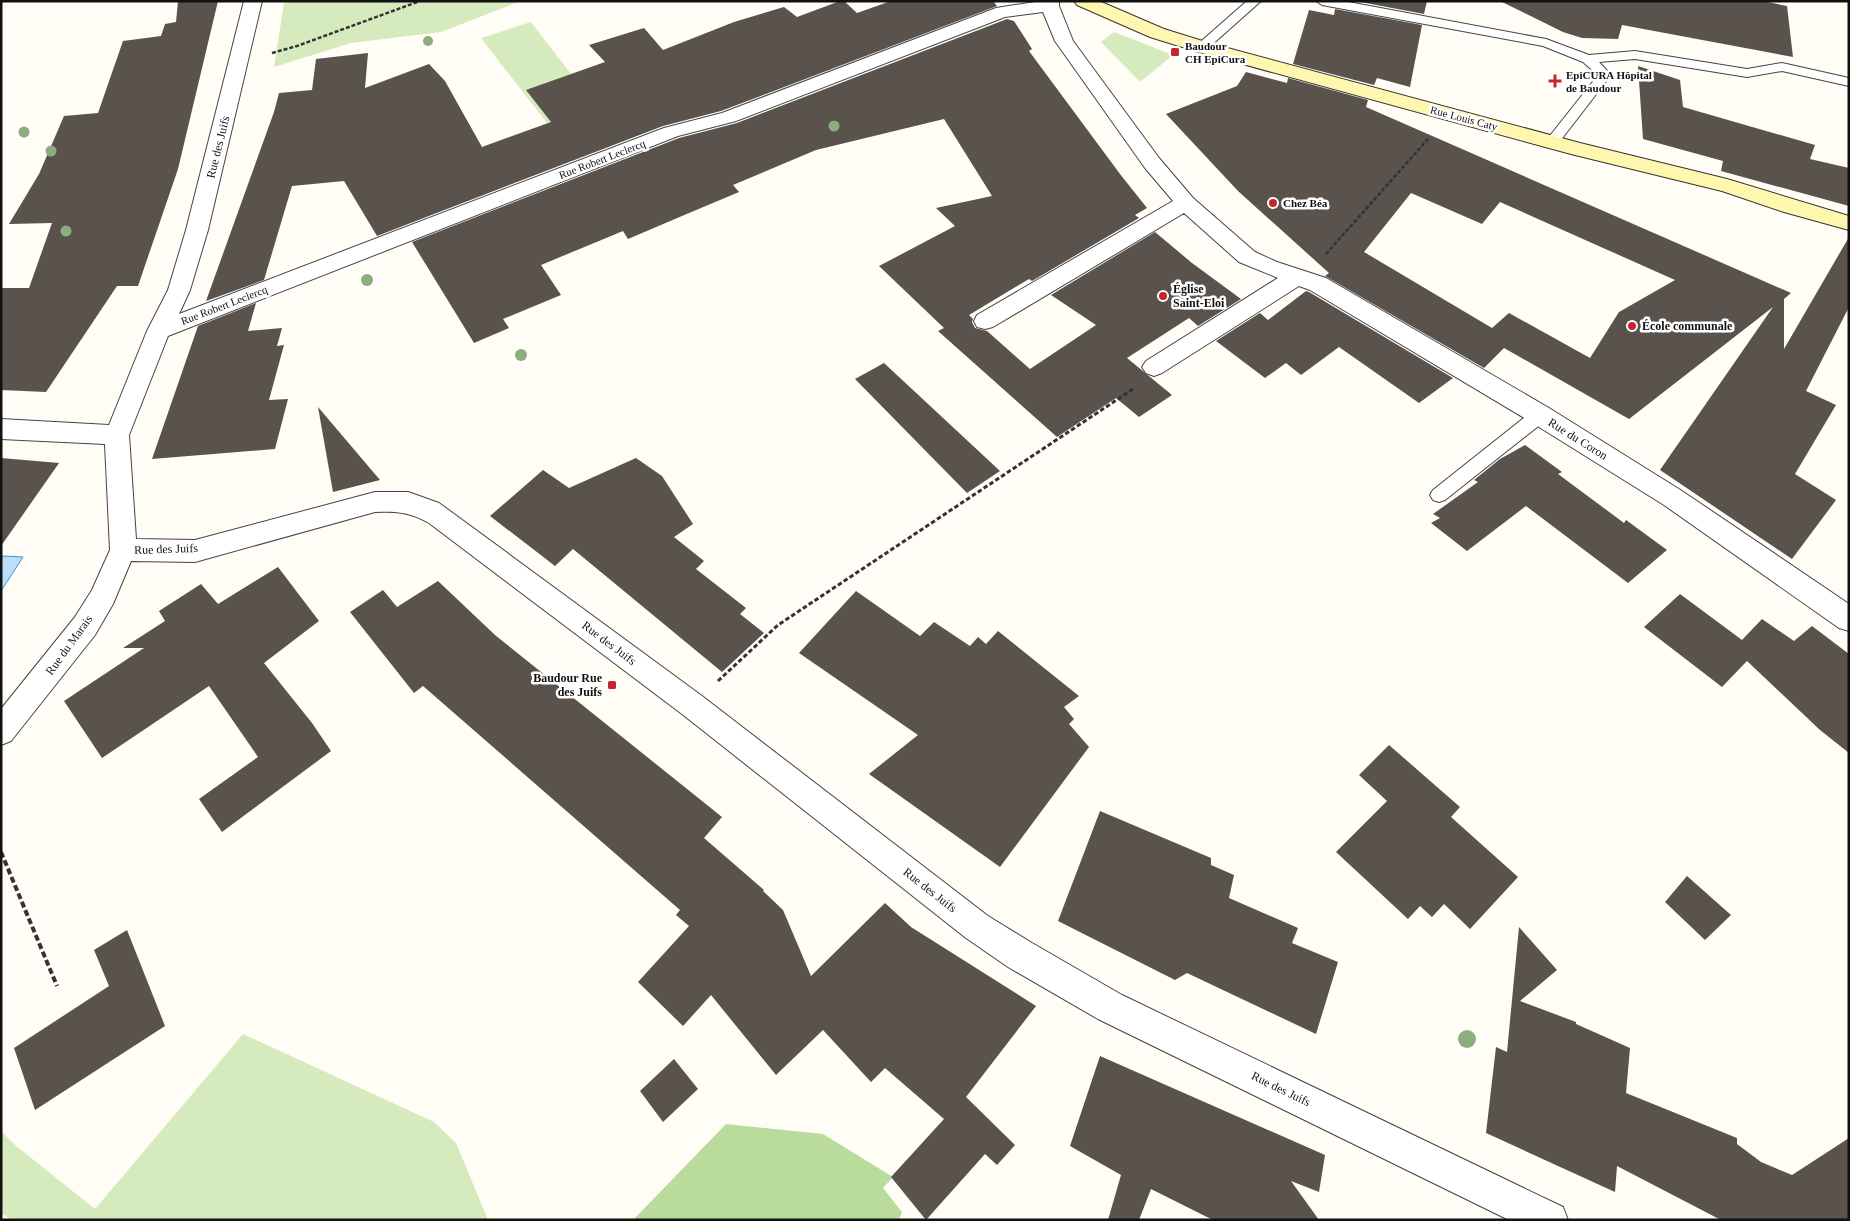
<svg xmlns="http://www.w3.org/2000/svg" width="1850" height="1221" font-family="Georgia,serif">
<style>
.green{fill:#d5ebbd}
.forest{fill:#b9dc9c}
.water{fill:#b9e0f7;stroke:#3f96cf}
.building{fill:#5a524d;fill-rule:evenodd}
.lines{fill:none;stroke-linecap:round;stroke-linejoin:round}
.service-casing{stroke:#444;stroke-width:2}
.minor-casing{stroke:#444;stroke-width:2}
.secondary-casing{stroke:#333;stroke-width:2}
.path-far2{stroke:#333;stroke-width:2.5;stroke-dasharray:4 2;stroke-linecap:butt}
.path-far1{stroke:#333;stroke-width:3;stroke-dasharray:4.5 2.5;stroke-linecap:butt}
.path{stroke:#333;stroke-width:4;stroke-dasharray:6 3;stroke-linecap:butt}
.service{fill:#fff;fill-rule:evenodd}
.minor{fill:#fff;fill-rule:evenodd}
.secondary{fill:#fff6b0;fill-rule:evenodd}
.tree{fill:#8dad7f}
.poi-dot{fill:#c4262e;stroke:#fff;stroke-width:2}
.labels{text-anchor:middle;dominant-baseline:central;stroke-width:5;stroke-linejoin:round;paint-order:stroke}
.far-poi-label{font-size:11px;font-weight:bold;fill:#111;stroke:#fff;text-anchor:start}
.far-street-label{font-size:11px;fill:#111;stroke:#fff}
.street-label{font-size:12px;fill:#111;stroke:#fff}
.poi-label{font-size:12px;font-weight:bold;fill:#111;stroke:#fff;text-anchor:start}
</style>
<rect width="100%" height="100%" fill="#fffdf5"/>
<g class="green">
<path d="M290,1H521L441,32L351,43L274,67L284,3Z"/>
<path d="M531,22L591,100L574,158L481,38Z"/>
<path d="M1114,32L1173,55L1140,82L1101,42Z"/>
<path d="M243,1034L434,1122L456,1143L488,1220H12L1,1213V1131L15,1145L95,1209Z"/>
</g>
<path class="forest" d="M726,1124L823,1134L893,1177L883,1188L902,1212L899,1220H633Z"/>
<path class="water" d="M3,556L23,557L1,591V559Z"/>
<g class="building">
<path d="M178,1H218L178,169L138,286H117L46,392L1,390V288H29L52,223L9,224L39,174L64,116L98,113L123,41L161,36L165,24L176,22Z"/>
<path d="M840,1H844L857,13L891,1H993L997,6L721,111L663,126L377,236L344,181L292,186L264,280L206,301L274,112L279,93L312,90L316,59L368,53L365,88L429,64L445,81L482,147L551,122L526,90L605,62L589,45L644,28L663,50L734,22L784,7L797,17Z"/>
<path d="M1355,1H1427L1424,14Z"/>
<path d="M1500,1H1762L1787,6L1793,57L1622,25L1618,39L1582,38L1563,32Z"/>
<path d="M1335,9L1422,25L1410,87L1377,78L1374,85L1293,64L1309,10L1334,15Z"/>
<path d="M1007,19L1014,21L1032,49L1029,51L1120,174L1147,208L1135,215L1139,218L1032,281L1029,279L969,315L973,319L972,322L975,328L987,331L1030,369L1096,325L1051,295L1155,232L1192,263L1241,299L1198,326L1189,318L1127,358L1172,395L1139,417L1116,398L1057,437L938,331L944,328L879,266L955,226L936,208L992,196L944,119L816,150L733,185L739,192L682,216L628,239L623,231L541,265L561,295L503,319L509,328L474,343L412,242L679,138L737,123Z"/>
<path d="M1638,66L1680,80L1683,107L1815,145L1810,159L1849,168V206L1721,171L1723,161L1643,139Z"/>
<path d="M1246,72L1287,83L1288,78L1368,100L1366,107L1791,293L1784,299V349L1849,237V307L1806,391L1836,405L1795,474L1836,500L1792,559L1660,470L1773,307L1629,419L1504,348L1484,368L1325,276L1329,273L1238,191L1166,114L1237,86ZM1411,193L1482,224L1500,202L1675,280L1619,312L1590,358L1509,313L1492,328L1364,252Z"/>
<path d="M1306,291L1309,292L1453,378L1419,403L1339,347L1301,375L1286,363L1265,378L1216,341L1260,313L1268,320Z"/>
<path d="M256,303L248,331L282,328L277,346L284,345L269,400L288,399L275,449L152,459L198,326Z"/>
<path d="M884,363L1000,471L967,493L855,379Z"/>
<path d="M318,407L380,480L333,492Z"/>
<path d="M1525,445L1562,472L1558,474L1624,523L1626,520L1667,550L1628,583L1526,506L1467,551L1431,523L1440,518L1433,514L1478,482L1474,480L1500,459Z"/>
<path d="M1,458L59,463L1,546Z"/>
<path d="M636,458L662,476L693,524L674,537L704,561L696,569L746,608L740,614L764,633L722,672L573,549L555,566L490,516L543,470L569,488Z"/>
<path d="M278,567L319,621L264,663L312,723L331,751L222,832L199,799L258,757L209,686L102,758L64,701L144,648H123L165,621L159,611L201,584L218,604Z"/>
<path d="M438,581L495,635L722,817L704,838L764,890L763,891L783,910L811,976L885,903L911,927L1036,1006L966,1097L1015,1145L997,1165L985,1154L926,1220L891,1177L944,1119L885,1068L871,1082L823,1030L776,1075L711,995L683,1026L638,982L689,926L676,915L680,910L423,686L414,693L350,612L383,590L397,607Z"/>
<path d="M856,591L920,636L934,622L970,646L978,637L986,644L998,631L1079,696L1064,707L1074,719L1069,724L1089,747L1000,867L869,774L918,735L799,653Z"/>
<path d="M1680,594L1742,640L1762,619L1794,641L1812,626L1849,654V753L1820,730L1747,661L1722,687L1644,627Z"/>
<path d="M1389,745L1460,807L1451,817L1518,877L1470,929L1444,904L1432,917L1420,906L1408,919L1336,852L1387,801L1359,775Z"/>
<path d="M1100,811L1211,858V865L1234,875L1229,898L1298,928L1292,943L1338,962L1316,1034L1187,973L1175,980L1058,921Z"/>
<path d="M1687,876L1731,915L1705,940L1665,902Z"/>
<path d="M1519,927L1557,970L1520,1001L1576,1022V1024L1630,1048L1626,1093L1737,1138V1144L1761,1162L1792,1175L1849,1138V1220H1721L1617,1166L1615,1192L1486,1133L1496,1047L1507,1052Z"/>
<path d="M127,930L165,1026L35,1110L14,1048L109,986L94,950Z"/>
<path d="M1100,1056L1325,1155L1319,1192L1291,1181L1319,1220H1213L1151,1189L1139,1220H1108L1121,1175L1070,1146Z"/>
<path d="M674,1059L698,1089L663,1122L640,1091Z"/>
</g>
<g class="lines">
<defs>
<g id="service">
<path d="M1247,1H1261L1206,50H1198L1196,47L1198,44Z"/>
<path d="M1316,1H1343L1546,39L1589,55L1635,51L1747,69L1782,63L1849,78V86L1782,71L1747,77L1635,59L1599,62L1611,75L1557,145H1547L1545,142L1598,75L1583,62L1543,46L1322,5Z"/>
<path d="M1540,409L1546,410L1548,415L1546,420L1445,500L1439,502L1433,500L1430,495L1433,490L1534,410Z"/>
</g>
<path id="minor" d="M244,1H262L208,230L190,290L179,314L664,128L722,113L996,8L1041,1H1059V6L1073,41L1159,158L1193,198L1255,252L1277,262L1326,278L1549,408L1682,491L1849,604V631L1839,628L1664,505L1531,422L1310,290L1299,286L1162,373L1154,376L1146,373L1142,367L1146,361L1278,278L1239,262L1184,213L993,327L985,329L977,327L974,321L977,315L1173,201L1145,168L1055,41L1043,12L1005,17L736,121L678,136L168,336L129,435L136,539L195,540L375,492H408L439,503L702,696L988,916L1032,943L1122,995L1563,1207L1568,1220H1509L1098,1019L1008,967L966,938L682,714L429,523C410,512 396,511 375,512L195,562L131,561L113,604L95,635L11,741L1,745V709L75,617L92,590L110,550L105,444L1,439V419L109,425L147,331L168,290L186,230Z"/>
<path id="secondary" d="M1074,1H1099L1164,29L1209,43L1580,143L1727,179L1849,216V230L1784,212L1722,191L1571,154L1195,51L1150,37L1077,5Z"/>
</defs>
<use href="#service" class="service-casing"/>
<use href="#minor" class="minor-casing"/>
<use href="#secondary" class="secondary-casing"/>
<g class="path-far2">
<path d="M272,53L297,46L420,1"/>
<path d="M1326,254L1428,139"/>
</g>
<path class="path-far1" d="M718,681L778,625L1133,389"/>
<path class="path" d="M1,852L57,986"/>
<use href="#service" class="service"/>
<use href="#minor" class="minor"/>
<use href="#secondary" class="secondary"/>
</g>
<g class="tree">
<circle cx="428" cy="41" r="5"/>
<circle cx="834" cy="126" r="5.5"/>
<circle cx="24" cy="132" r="5.5"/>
<circle cx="51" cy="151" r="5.5"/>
<circle cx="66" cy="231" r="5.5"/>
<circle cx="367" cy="280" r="6"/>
<circle cx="521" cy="355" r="6"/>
<circle cx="1467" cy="1039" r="9"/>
</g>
<g class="poi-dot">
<rect x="1170" y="47" width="10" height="10" rx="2.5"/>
<path d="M1552.5 73.5h5v5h5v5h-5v5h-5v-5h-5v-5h5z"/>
<circle cx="1273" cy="203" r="5"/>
<circle cx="1163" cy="296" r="5"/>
<circle cx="1632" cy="326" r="5"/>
<rect x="607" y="680" width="10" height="10" rx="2.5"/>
</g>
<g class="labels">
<g class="far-poi-label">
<text x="1185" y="46">Baudour<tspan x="1185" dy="13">CH EpiCura</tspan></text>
<text x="1566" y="75">EpiCURA Hôpital<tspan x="1566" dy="13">de Baudour</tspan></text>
<text x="1283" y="203">Chez Béa</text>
</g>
<g class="far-street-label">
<text transform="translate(1464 118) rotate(15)">Rue Louis Caty</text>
<text transform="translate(602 159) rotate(-21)">Rue Robert Leclercq</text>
<text transform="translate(224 305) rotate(-21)">Rue Robert Leclercq</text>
</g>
<g class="street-label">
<text transform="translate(218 147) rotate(-76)">Rue des Juifs</text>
<text transform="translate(1578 439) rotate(32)">Rue du Coron</text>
<text transform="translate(166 549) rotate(-2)">Rue des Juifs</text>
<text transform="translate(609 643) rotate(37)">Rue des Juifs</text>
<text transform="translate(69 645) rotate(-54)">Rue du Marais</text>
<text transform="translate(930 890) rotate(38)">Rue des Juifs</text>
<text transform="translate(1281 1089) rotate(26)">Rue des Juifs</text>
</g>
<g class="poi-label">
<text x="1173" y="289">Église<tspan x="1173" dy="14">Saint-Eloi</tspan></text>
<text x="1642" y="326">École communale</text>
<text x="602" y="678" text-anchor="end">Baudour Rue<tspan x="602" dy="14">des Juifs</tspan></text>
</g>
</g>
<rect width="1850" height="1221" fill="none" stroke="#111111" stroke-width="5"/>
</svg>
